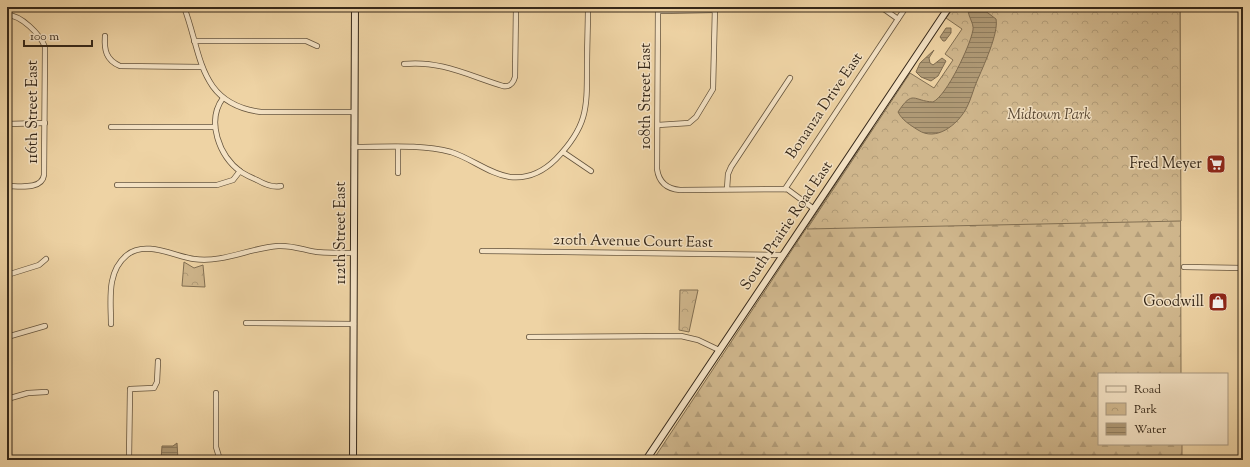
<svg xmlns="http://www.w3.org/2000/svg" width="1250" height="467" font-family="'Sorts Mill Goudy',serif">
<style>
.forest{fill:url(#forest-firs);stroke:#826f52}
.park{fill:url(#park-crowns);stroke:#826f52}
.water{fill:url(#water-rules);stroke:#7f6c50}
.lines{fill:none;stroke-linecap:round;stroke-linejoin:round}
.street-casing{stroke:#64533c;stroke-width:6}
.secondary-casing{stroke:#362819;stroke-width:8}
.street{stroke:#f4e2c4;stroke-width:4.5}
.secondary{stroke:#f4e2c4;stroke-width:6}
.labels{text-anchor:middle;dominant-baseline:central;stroke-width:3;stroke-linejoin:round;paint-order:stroke}
.street-label{font-size:15px;fill:#362819;stroke:#f4e2c4}
.park-label{font-size:15px;font-style:italic;fill:#554430;stroke:#f4e2c4}
.poi-label{font-size:15px;fill:#362819;stroke:#f4e2c4;text-anchor:end}
</style>
<defs>
<pattern id="forest-firs" width="22" height="20" patternUnits="userSpaceOnUse"><rect width="22" height="20" fill="#cfb68c"/><path d="M5 1l3.5 6h-7zM16 11l3.5 6h-7z" fill="#b29c78"/></pattern>
<pattern id="park-crowns" width="20" height="18" patternUnits="userSpaceOnUse"><rect width="20" height="18" fill="#cfb68c"/><path d="M2 6a3 3 0 1 1 6 0M12 15a3 3 0 1 1 6 0" fill="none" stroke="#b29c78"/></pattern>
<pattern id="water-rules" width="6" height="5" patternUnits="userSpaceOnUse"><rect width="6" height="5" fill="#af9975"/><path d="M0 2.5h6" fill="none" stroke="#8f7d5f"/></pattern>
</defs>
<rect width="100%" height="100%" fill="#eed3a4"/>
<filter id="stains"><feTurbulence type="fractalNoise" baseFrequency=".005" numOctaves="4"/><feColorMatrix values="0 0 0 0 .2 0 0 0 0 .09 0 0 0 0 .02 0 0 0 .5 -.17"/></filter>
<radialGradient id="worn" r=".72"><stop offset=".6" stop-color="#630" stop-opacity="0"/><stop offset="1" stop-color="#630" stop-opacity=".3"/></radialGradient>
<path class="forest" d="M1180,7L1181,374H1099V444H1182V460H653L872,129Z"/>
<g class="park">
<path d="M954,7H1180L1181,221L807,229L910,73L934,88L953,60L945,54L962,29L946,18Z"/>
<path d="M184,262L194,268L203,265L205,287L182,286Z"/>
<path d="M680,290H698L689,332L679,330Z"/>
</g>
<g class="water">
<path d="M971,7H980L996,19C999,33 983,67 977,81C973,90 971,100 966,109C957,125 936,142 918,130C910,125 902,120 898,112C913,89 913,101 933,102C947,95 970,46 973,30C974,23 968,17 968,9Z"/>
<path d="M946,28H951V33L945,41H943L940,37Z"/>
<path d="M934,50L929,58L930,63L933,65L942,58L946,61L938,76L931,81L921,77L916,72L920,63Z"/>
<path d="M177,443L178,460H161L162,446H173Z"/>
</g>
<g class="lines">
<defs>
<g id="street">
<path d="M184,7C202,54 198,104 261,112H354"/>
<path d="M658,7L657,169C659,183 667,189 680,190L787,189L814,209"/>
<path d="M881,7L898,19"/>
<path d="M658,11L715,10"/>
<path d="M7,15C21,15 40,34 45,47L44,175C42,190 19,186 7,186"/>
<path d="M105,36C104,50 106,60 120,66L202,67"/>
<path d="M194,41H306L317,46"/>
<path d="M404,64C440,60 470,76 503,86C510,87 513,84 515,77L516,7"/>
<path d="M223,98C206,121 219,156 241,172C246,175 252,178 257,180C264,184 273,188 281,186"/>
<path d="M7,124L45,123"/>
<path d="M658,125L689,123L696,117L713,89L715,7"/>
<path d="M111,127H215"/>
<path d="M354,147C386,147 420,144 451,152C471,158 489,174 510,177C528,179 543,172 556,159C588,126 587,108 587,65C587,46 588,26 588,7"/>
<path d="M398,147V173"/>
<path d="M563,152L591,171"/>
<path d="M117,185H217L233,180L240,171"/>
<path d="M727,189L728,174L731,167L790,78"/>
<path d="M785,189L906,7"/>
<path d="M482,251L783,255"/>
<path d="M1184,267L1243,268"/>
<path d="M7,275L39,265L46,259"/>
<path d="M246,323L354,324"/>
<path d="M111,324C111,301 106,272 127,255C145,240 174,256 194,259C224,263 249,248 278,246C292,245 304,250 317,252C329,253 342,253 354,253"/>
<path d="M7,337L45,326"/>
<path d="M529,337L681,336L698,340L719,350"/>
<path d="M216,393V447L220,460"/>
<path d="M7,399L28,393L46,392"/>
<path d="M24,460L36,459L43,460"/>
<path d="M129,460L130,389L154,388L157,382L158,361"/>
</g>
<g id="secondary">
<path d="M353,460L355,7"/>
<path d="M646,460L949,7"/>
</g>
</defs>
<use href="#street" class="street-casing"/>
<use href="#secondary" class="secondary-casing"/>
<use href="#street" class="street"/>
<use href="#secondary" class="secondary"/>
</g>
<defs>
<symbol id="supermarket-square" viewBox="-11 -11 22 22"><rect x="-9" y="-9" width="18" height="18" rx="4" fill="#8f2418" stroke="#f4e2c4"/><path d="M-6-5.5h2.5l.6 2H6L4.5 2H-2.5L-4.4-4H-6ZM-1.5 3.2a1.3 1.3 0 1 0 .1 0ZM3 3.2a1.3 1.3 0 1 0 .1 0Z" fill="#fff"/></symbol>
<symbol id="shop-square" viewBox="-11 -11 22 22"><rect x="-9" y="-9" width="18" height="18" rx="4" fill="#8f2418" stroke="#f4e2c4"/><path d="M-5-2.5h2.3a2.7 3.5 0 0 1 5.4 0H5L5.5 6h-11ZM-1.5-2.5h3a1.5 2.3 0 0 0-3 0Z" fill="#fff"/></symbol>
</defs>
<g fill-rule="evenodd">
<use href="#supermarket-square" x="1205" y="153" width="22" height="22"/>
<use href="#shop-square" x="1207" y="291" width="22" height="22"/>
</g>
<g class="labels">
<g class="street-label">
<text transform="translate(646 96) rotate(-90)">108th Street East</text>
<text transform="translate(825 106) rotate(-56)">Bonanza Drive East</text>
<text transform="translate(33 112) rotate(-90)">116th Street East</text>
<text transform="translate(787 226) rotate(-56)">South Prairie Road East</text>
<text transform="translate(341 233) rotate(-90)">112th Street East</text>
<text transform="translate(633 242) rotate(1)">210th Avenue Court East</text>
</g>
<g class="park-label">
<text x="1049" y="115">Midtown Park</text>
</g>
<g class="poi-label">
<text x="1202" y="164">Fred Meyer</text>
<text x="1204" y="302">Goodwill</text>
</g>
</g>
<rect width="1250" height="467" fill="none" stroke="#eed3a4" stroke-width="24"/>
<rect x="8" y="8" width="1234" height="451" fill="none" stroke="#362819" stroke-width="2"/>
<rect x="12" y="12" width="1226" height="443" fill="none" stroke="#362819"/>
<rect x="1098" y="373" width="130" height="72" fill="#f4e2c4" stroke="#a89880"/>
<rect x="1106" y="386" width="20" height="6" fill="#f4e2c4" stroke="#a89880"/>
<text x="1134" y="393" font-size="12" fill="#362819">Road</text>
<rect x="1106" y="403" width="20" height="12" fill="url(#park-crowns)" stroke="#a89880"/>
<text x="1134" y="413" font-size="12" fill="#362819">Park</text>
<rect x="1106" y="423" width="20" height="12" fill="url(#water-rules)" stroke="#a89880"/>
<text x="1134" y="433" font-size="12" fill="#362819">Water</text>
<path d="M24 40v6h68v-6" fill="none" stroke="#362819" stroke-width="2"/>
<text x="30" y="40" font-size="12" fill="#362819" stroke="#f4e2c4" stroke-width="3" paint-order="stroke">100 m</text>
<rect width="100%" height="100%" filter="url(#stains)"/>
<rect width="100%" height="100%" fill="url(#worn)"/>
</svg>
